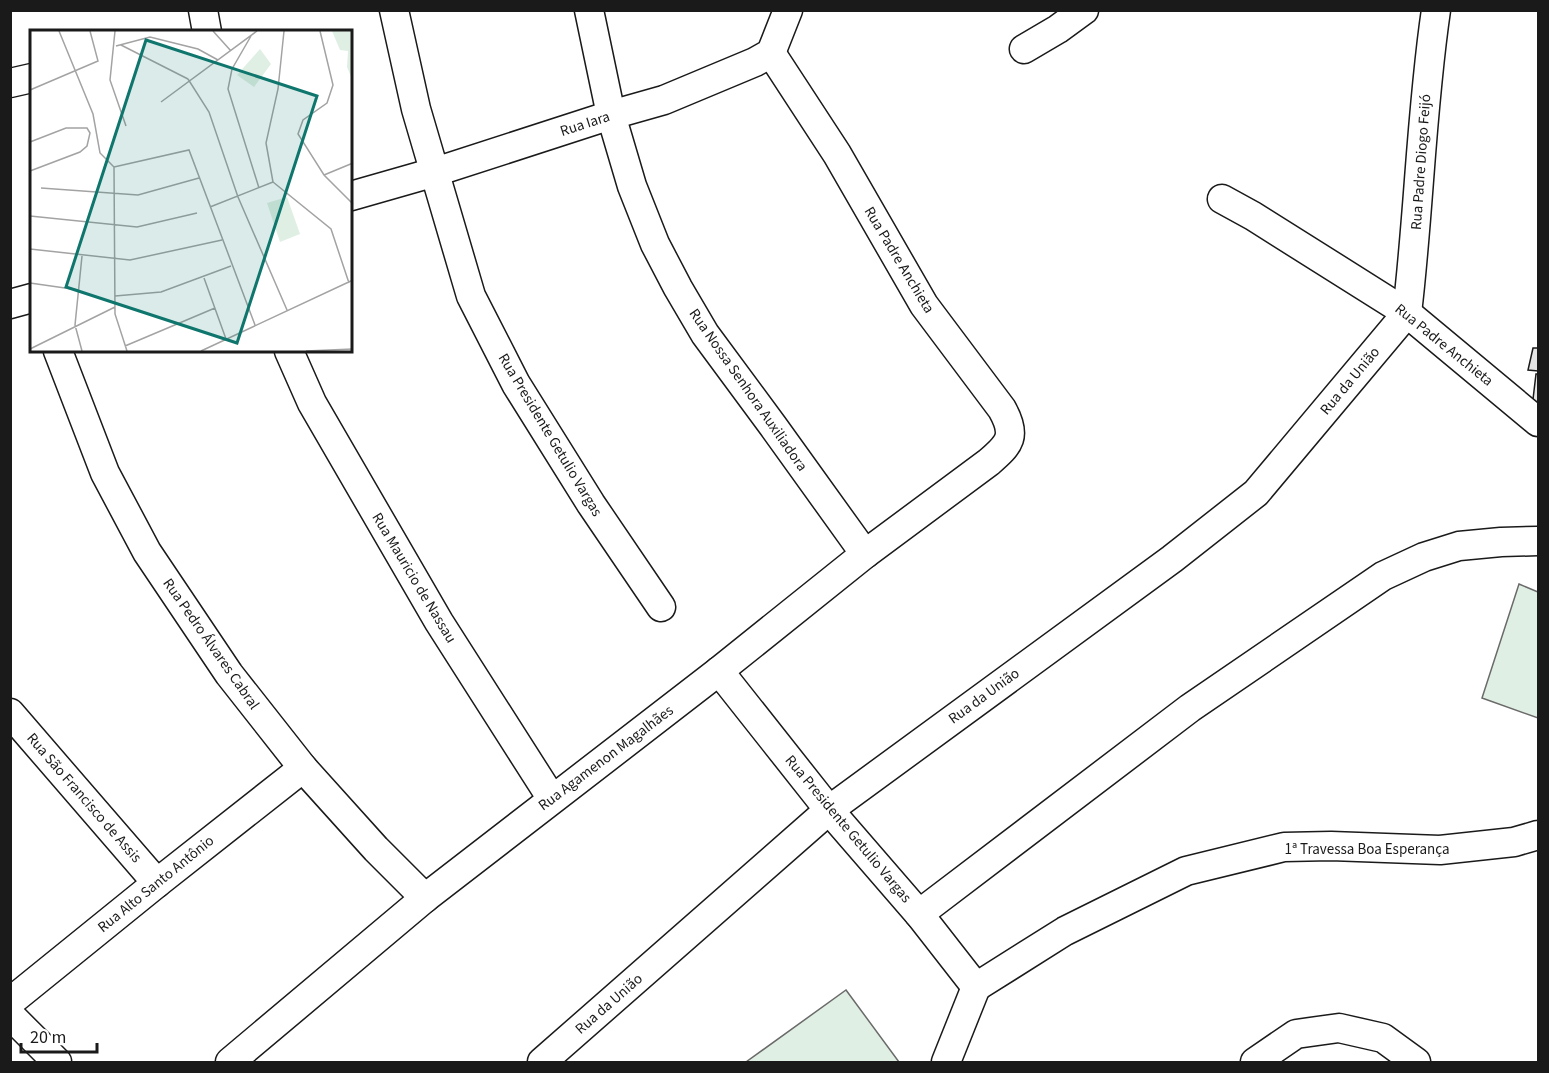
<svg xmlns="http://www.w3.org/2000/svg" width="1549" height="1073" font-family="'Source Sans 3',sans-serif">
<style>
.green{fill:#e0efe3;stroke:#6a6a6a;stroke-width:1.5}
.building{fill:#e6e6e6;stroke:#1a1a1a;stroke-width:1.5}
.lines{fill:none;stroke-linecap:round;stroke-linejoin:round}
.minor-casing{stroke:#1a1a1a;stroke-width:31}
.minor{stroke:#fff;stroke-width:28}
.labels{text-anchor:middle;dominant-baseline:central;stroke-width:4.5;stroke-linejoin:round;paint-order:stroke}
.street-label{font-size:15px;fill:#1a1a1a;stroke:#fff}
.inset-road{fill:none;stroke:#a3a3a3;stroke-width:1.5}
.view{fill:#0f766e;fill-opacity:0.15;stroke:#0f766e;stroke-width:3}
.inset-edge{fill:none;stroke:#1a1a1a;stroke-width:3}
</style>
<rect width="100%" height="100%" fill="#fff"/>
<g class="green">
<path d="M1519,584L1538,592V718L1482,698Z"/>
<path d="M846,990L899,1062H746Z"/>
</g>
<g class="building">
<path d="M1533,348H1538V371L1528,370Z"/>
<path d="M1536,374H1538V417L1531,416Z"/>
</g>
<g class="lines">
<defs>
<g id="minor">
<path d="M203,10L207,32"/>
<path d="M394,10L416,109L471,296L516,384L591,504L661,607"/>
<path d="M589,10L611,115L632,186L655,244L678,288L705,334L773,426L865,554"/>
<path d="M1024,49L1058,29L1084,10"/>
<path d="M10,83L32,78"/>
<path d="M351,196L435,172L611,115L664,100L755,62L771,53L788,10"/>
<path d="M1222,199L1253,216L1407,313L1538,422"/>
<path d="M10,304L32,298"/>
<path d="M1407,313C1419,213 1421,111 1436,10"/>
<path d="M58,351L105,473L147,552L229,674L303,768L376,849L425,898"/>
<path d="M289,351L312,403L439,622L552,799"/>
<path d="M719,671L829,810L919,914L976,987"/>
<path d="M10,713L157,883"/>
<path d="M919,914L1190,708L1383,576L1424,557L1459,546L1501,542L1538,541"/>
<path d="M976,987L1065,931L1186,871L1284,847L1331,846L1440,850L1514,842L1538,835"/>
<path d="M10,1002L157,883L303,768"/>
<path d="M10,1015L57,1062"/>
<path d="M230,1062L425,898L719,671L865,554L989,462C1010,444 1017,436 1002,409L924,305L837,154L771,53"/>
<path d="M542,1062L829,810L1172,559L1256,493L1407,313"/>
<path d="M946,1062L976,987"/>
<path d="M1255,1062L1296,1034L1339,1028L1383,1038L1416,1062"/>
</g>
</defs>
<use href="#minor" class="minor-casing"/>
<use href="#minor" class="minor"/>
</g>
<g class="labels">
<g class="street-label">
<text transform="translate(585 124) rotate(-18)">Rua Iara</text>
<text transform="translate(1421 162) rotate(-86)">Rua Padre Diogo Feijó</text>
<text transform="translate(899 260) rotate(59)">Rua Padre Anchieta</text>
<text transform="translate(1444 345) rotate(39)">Rua Padre Anchieta</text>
<text transform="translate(1350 381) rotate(-50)">Rua da União</text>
<text transform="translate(748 390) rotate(55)">Rua Nossa Senhora Auxiliadora</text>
<text transform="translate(550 435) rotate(59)">Rua Presidente Getulio Vargas</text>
<text transform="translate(414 578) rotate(59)">Rua Mauricio de Nassau</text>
<text transform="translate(211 644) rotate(55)">Rua Pedro Álvares Cabral</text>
<text transform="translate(984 696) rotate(-36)">Rua da União</text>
<text transform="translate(606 758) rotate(-37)">Rua Agamenon Magalhães</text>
<text transform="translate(84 798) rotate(49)">Rua São Francisco de Assis</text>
<text transform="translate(848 829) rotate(50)">Rua Presidente Getulio Vargas</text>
<text x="1367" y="849">1ª Travessa Boa Esperança</text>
<text transform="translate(156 884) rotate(-39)">Rua Alto Santo Antônio</text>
<text transform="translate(609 1004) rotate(-41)">Rua da União</text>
</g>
</g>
<g transform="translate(30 30)">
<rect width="322" height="322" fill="#fff"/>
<path d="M230,19L241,34L224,57L207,45ZM257,167L270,204L250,212L237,173Z" fill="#e0efe3"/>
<path d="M302,1H322V49L317,37L318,21L310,20Z" fill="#e0efe3"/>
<path class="inset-road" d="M29,1L63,84L70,123L84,137L85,284L97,321M85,1L80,50L96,96M183,1L201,21M290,1L303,55L297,73L273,90L268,104L294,145L323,174M221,6L202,39L198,59L229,158M91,15L158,49M86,16L120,7L168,19L188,30M158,49L179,82L208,167L257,280M0,60L68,31L60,1M131,72L227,1M0,112L36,98H57L60,103L57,116L50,122L0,141M84,137L159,120L225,295M294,145L323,133M243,152L236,113L248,59L254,1M243,152L301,199L319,253M11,158L108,165L169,148M180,177L243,152M0,186L107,197L167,183M0,219L100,230L192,210M52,226L45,295L52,321M174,248L196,309M0,253L49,260M85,266L131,262L201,236M95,316L185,278M0,319L85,277M171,321L323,250M276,321L323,319"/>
<path class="view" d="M116,10L287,66L207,313L36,257Z"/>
<rect width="322" height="322" class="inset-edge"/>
</g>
<rect width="1549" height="1073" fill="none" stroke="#1a1a1a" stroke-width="24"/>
<path d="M21 1043v9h76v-9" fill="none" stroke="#1a1a1a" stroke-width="3"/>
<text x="30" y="1043" font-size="18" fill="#1a1a1a" stroke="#ffffff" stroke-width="4.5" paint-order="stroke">20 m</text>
</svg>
